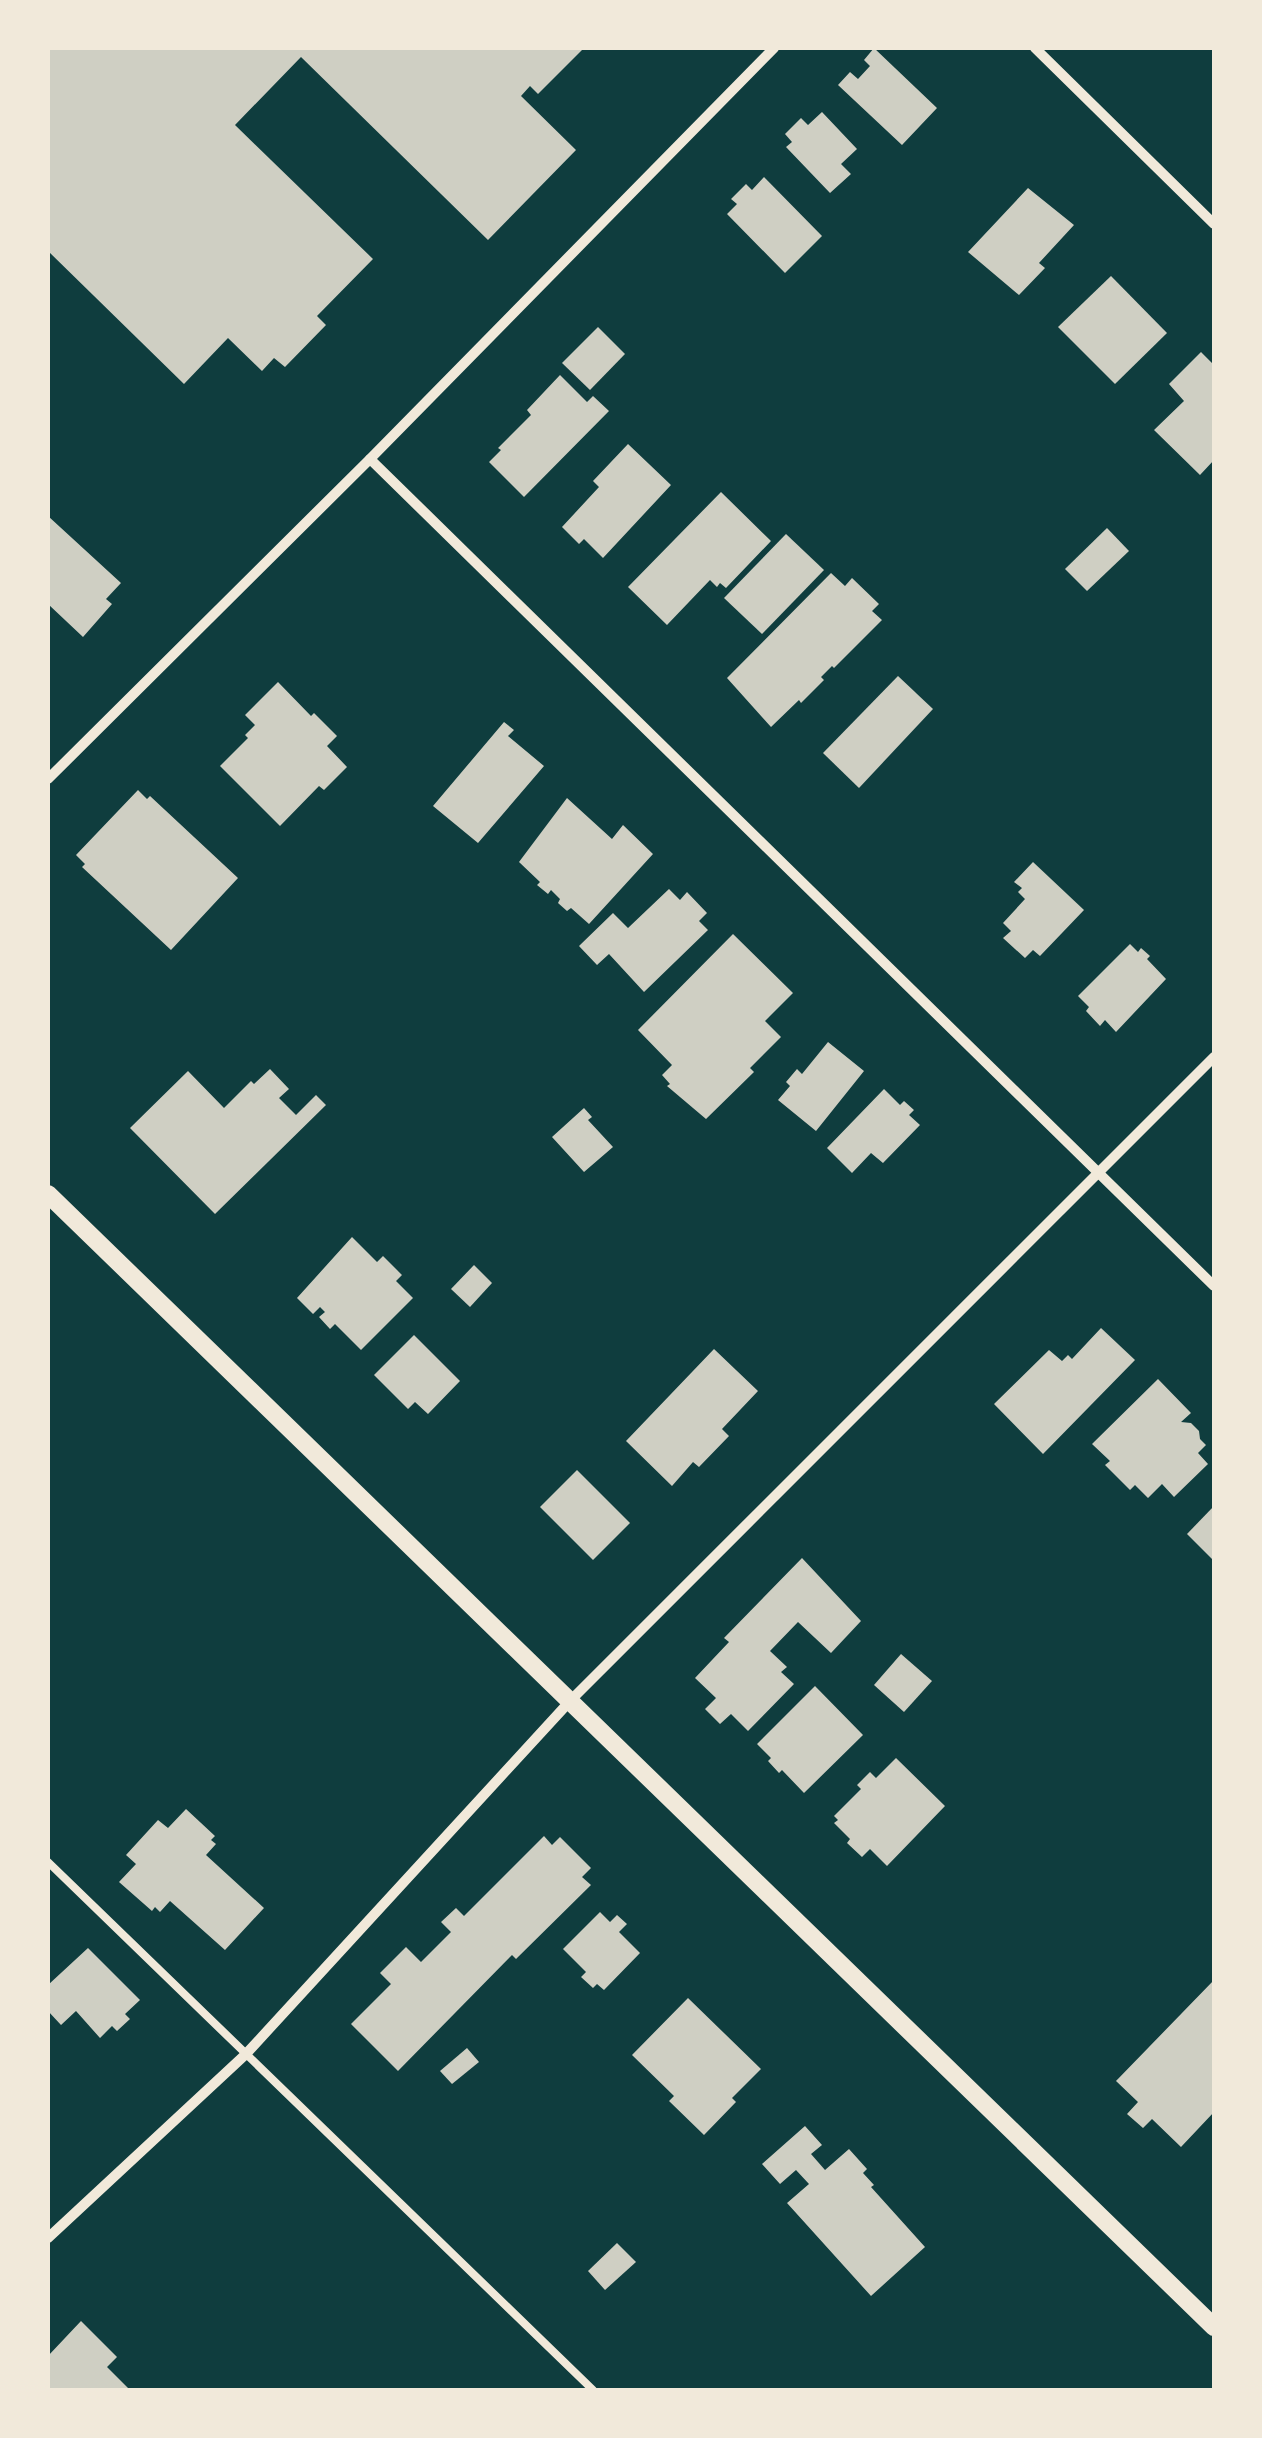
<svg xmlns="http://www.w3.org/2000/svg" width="1262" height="2438" font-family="Cabin,sans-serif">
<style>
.building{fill:#cfcfc3}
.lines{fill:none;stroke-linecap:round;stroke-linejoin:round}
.service{stroke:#f1e9da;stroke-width:8}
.minor{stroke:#f1e9da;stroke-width:10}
.tertiary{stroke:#f1e9da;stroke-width:18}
</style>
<rect width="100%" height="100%" fill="#0f3d3e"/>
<g class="building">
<path d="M48,48H584L538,94L530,86L521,96L576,150L488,240L301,57L235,125L373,259L317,316L326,325L285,367L274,358L262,371L228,338L184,384L48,251Z"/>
<path d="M874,48L937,108L902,145L838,85L850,72L858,79L870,66L864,60Z"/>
<path d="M822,112L857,149L841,164L851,174L830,193L786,147L792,142L785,134L801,118L808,125Z"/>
<path d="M764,177L822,236L785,273L727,214L737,204L731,199L746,184L752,190Z"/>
<path d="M1028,188L1074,225L1039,263L1045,268L1019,295L968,252Z"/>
<path d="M1111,276L1167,333L1115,384L1058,327Z"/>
<path d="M598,327L625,354L590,390L562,363Z"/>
<path d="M1201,352L1214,365V460L1200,475L1154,430L1184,401L1169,384Z"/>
<path d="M560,375L587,402L593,396L609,411L524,497L489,462L501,450L498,448L531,415L527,410Z"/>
<path d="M628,444L671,485L603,558L584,539L579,544L562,527L599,487L593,481Z"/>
<path d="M721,492L771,541L726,588L720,583L717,587L710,580L667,625L628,587Z"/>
<path d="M48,516L121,583L106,599L112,604L83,637L48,604Z"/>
<path d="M1107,528L1129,551L1087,591L1065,569Z"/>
<path d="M786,534L824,570L762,634L724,598Z"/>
<path d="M831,573L845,586L852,578L879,604L872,611L882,620L834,668L832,666L821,677L824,680L801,703L799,700L771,727L727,678Z"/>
<path d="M898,676L933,709L859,788L823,753Z"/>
<path d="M278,682L311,716L314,713L337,736L327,746L347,767L324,790L319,786L280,826L220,766L248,738L245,735L255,725L245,715Z"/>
<path d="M504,722L514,730L508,736L544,766L478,843L433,806Z"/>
<path d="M138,790L147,799L150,796L238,878L171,950L82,867L85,864L76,855Z"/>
<path d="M567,798L612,839L623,825L653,854L589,924L571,908L567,911L558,903L560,899L551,890L548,894L537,885L540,882L519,862Z"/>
<path d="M1033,862L1084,910L1040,956L1033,950L1025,958L1003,938L1011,931L1003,923L1025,899L1018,892L1022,888L1014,882Z"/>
<path d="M669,889L680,900L687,892L707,913L699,921L708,930L644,992L609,954L597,965L579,946L613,913L628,928Z"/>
<path d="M733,934L793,993L765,1021L781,1037L750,1068L754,1072L706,1119L667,1086L670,1084L662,1075L672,1065L638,1030Z"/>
<path d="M1130,944L1138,952L1141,948L1150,956L1147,959L1166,979L1116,1032L1105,1020L1100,1026L1086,1011L1089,1007L1078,996Z"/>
<path d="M828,1042L864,1071L816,1131L778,1100L790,1086L786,1082L797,1069L802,1074Z"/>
<path d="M270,1069L289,1089L279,1098L296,1115L316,1095L326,1105L215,1214L130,1128L188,1071L224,1108L251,1081L254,1084Z"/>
<path d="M884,1089L900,1105L904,1101L914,1110L909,1115L920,1125L883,1163L871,1153L852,1173L827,1148Z"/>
<path d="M584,1108L592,1117L588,1120L613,1147L584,1172L552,1137Z"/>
<path d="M352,1237L377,1262L383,1256L402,1275L396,1281L413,1298L361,1350L335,1324L330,1329L319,1317L325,1312L320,1307L313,1314L297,1298Z"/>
<path d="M474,1265L492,1283L470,1307L451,1289Z"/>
<path d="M1101,1328L1135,1360L1043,1454L994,1404L1049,1350L1062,1361L1068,1355L1072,1359Z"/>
<path d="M414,1335L460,1381L428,1414L415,1402L408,1409L374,1375Z"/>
<path d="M714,1349L758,1391L722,1429L729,1436L699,1467L693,1462L672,1486L626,1441Z"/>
<path d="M1158,1379L1191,1413L1181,1422L1191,1423L1199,1431L1200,1439L1206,1445L1198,1453L1208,1464L1174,1497L1162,1484L1148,1498L1135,1485L1130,1490L1105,1465L1110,1461L1092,1444Z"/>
<path d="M577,1470L630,1523L593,1560L540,1507Z"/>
<path d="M1214,1506V1561L1187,1534Z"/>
<path d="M802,1558L861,1621L831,1653L798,1622L770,1651L787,1667L781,1672L794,1684L748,1731L731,1714L720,1724L705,1709L716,1698L695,1678L729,1642L724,1638Z"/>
<path d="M901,1654L932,1681L904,1712L874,1685Z"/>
<path d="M815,1686L863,1735L804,1793L782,1770L779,1773L768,1761L771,1758L757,1744Z"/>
<path d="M896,1758L945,1806L887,1866L870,1849L862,1857L847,1843L850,1839L834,1823L838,1820L834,1816L861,1789L857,1785L870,1772L876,1778Z"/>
<path d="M186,1809L215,1836L211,1840L216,1844L206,1855L264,1908L225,1950L170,1901L160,1912L155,1907L152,1911L119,1882L136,1864L126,1855L158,1820L168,1828Z"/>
<path d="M544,1836L552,1845L560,1837L591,1868L582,1877L591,1885L516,1959L512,1955L398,2071L351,2024L391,1984L380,1973L406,1947L421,1962L451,1932L441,1922L456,1908L464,1916Z"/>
<path d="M600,1912L610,1922L617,1915L627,1924L619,1932L640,1953L604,1990L597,1984L593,1988L581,1977L586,1972L563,1949Z"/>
<path d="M88,1948L140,2000L125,2014L130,2019L117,2031L112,2026L100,2038L76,2011L61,2025L48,2011V1985Z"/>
<path d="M1214,1980V2112L1181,2147L1152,2119L1143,2128L1127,2114L1138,2102L1116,2081Z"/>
<path d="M688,1998L761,2069L732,2098L736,2102L704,2135L669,2101L674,2096L632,2055Z"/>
<path d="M467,2048L479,2062L452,2084L440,2071Z"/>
<path d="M805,2126L822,2145L811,2154L825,2170L849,2149L867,2169L863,2173L874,2185L871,2187L925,2247L871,2296L787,2203L809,2184L796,2170L780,2184L762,2164Z"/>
<path d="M617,2243L636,2262L605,2290L588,2271Z"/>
<path d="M81,2321L117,2357L107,2367L130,2390H48V2356Z"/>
</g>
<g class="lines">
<path class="service" d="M48,1862L593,2390"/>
<g class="minor">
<path d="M1035,48L1214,224"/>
<path d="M370,459L1214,1286"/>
<path d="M48,779L370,459L774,48"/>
<path d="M48,2238L246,2054L571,1700L1214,1057"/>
</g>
<path class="tertiary" d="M48,1194L1214,2327"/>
</g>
<rect width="1262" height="2438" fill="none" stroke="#f1e9da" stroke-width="100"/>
</svg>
